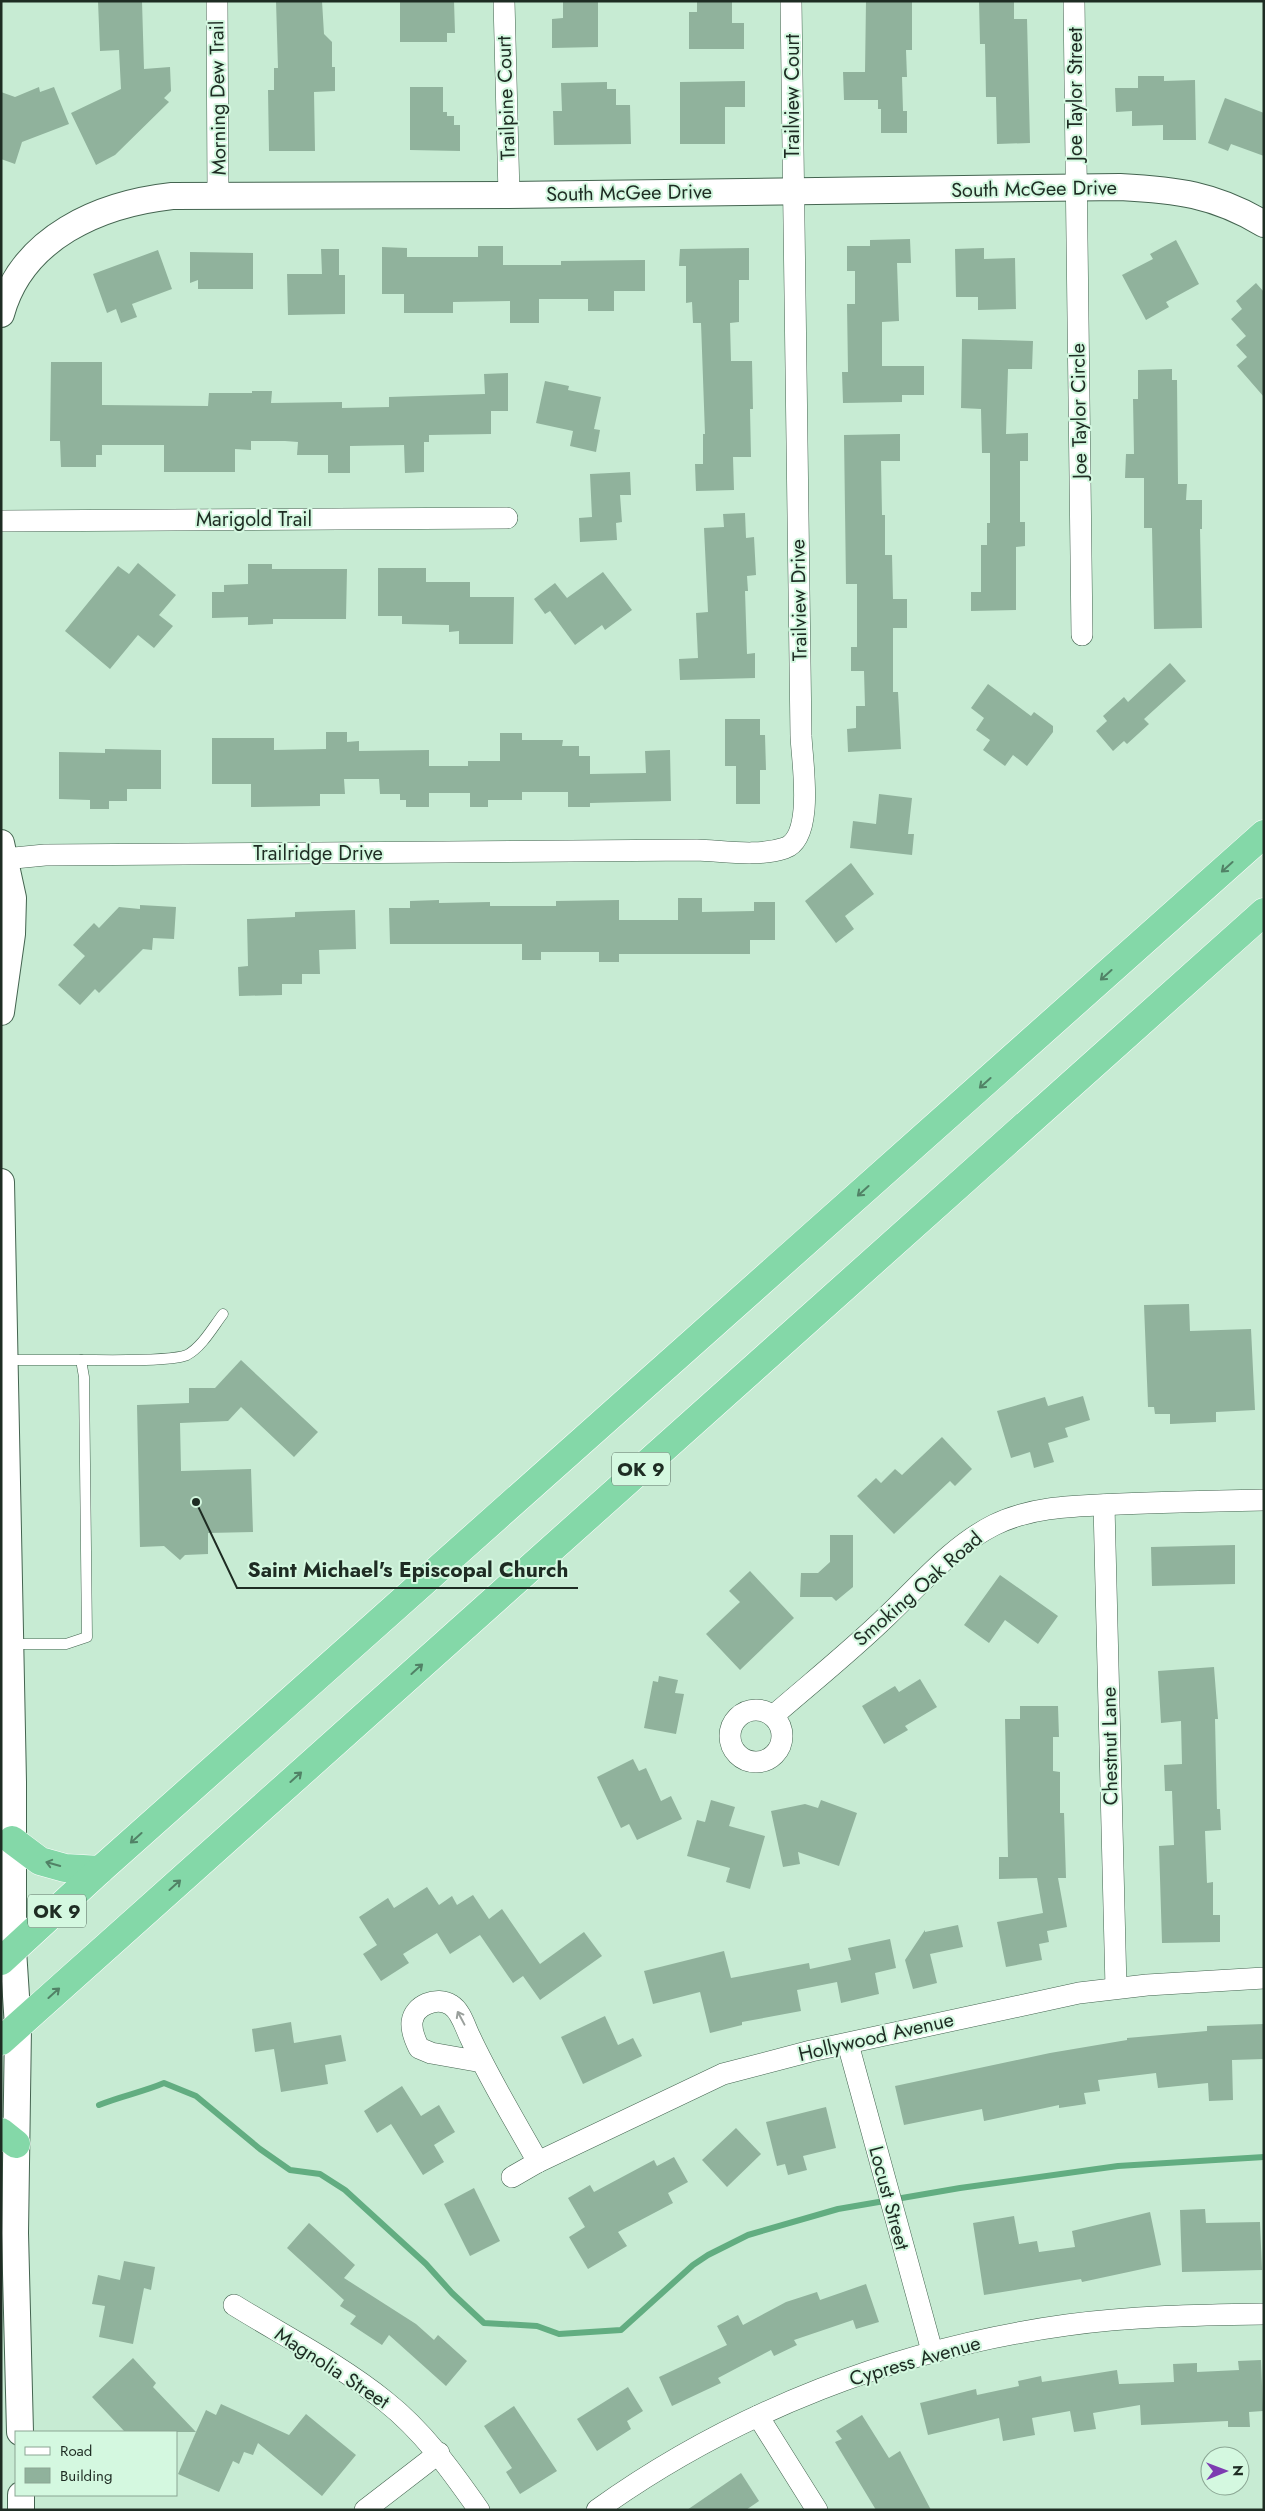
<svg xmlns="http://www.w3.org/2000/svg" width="1265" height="2511" font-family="Jost,sans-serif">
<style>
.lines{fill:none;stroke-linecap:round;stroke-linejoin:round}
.stream{stroke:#62ad81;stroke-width:6}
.building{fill:#90b29c}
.service-casing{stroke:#446450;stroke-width:11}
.minor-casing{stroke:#446450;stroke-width:22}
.tertiary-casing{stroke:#446450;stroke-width:28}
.trunk-casing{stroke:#fff;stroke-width:29}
.service{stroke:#fff;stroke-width:10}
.minor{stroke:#fff;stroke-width:21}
.tertiary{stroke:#fff;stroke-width:26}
.trunk{stroke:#84d8a8;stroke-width:28}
.oneway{stroke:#518266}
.oneway2{stroke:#9aa09c}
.labels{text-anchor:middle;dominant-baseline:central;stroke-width:4;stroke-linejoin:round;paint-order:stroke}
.shield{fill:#d4f8e0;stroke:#55695c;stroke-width:1}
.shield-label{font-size:19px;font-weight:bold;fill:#1e2c23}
.street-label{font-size:20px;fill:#1e2c23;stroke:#d4f8e0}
.leader{fill:none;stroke:#1e2c23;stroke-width:2}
.callout-dot{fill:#1e2c23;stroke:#d4f8e0;stroke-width:2}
.callout-label{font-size:21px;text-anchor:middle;font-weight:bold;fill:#1e2c23;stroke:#d4f8e0;stroke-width:4;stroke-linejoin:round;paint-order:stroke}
</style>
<rect width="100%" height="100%" fill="#c7ebd3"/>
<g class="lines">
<path class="stream" d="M99,2105C121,2096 143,2092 164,2083L196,2096L260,2149L290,2170L320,2174L345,2190L426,2264L452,2293L484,2323L537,2326L559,2334L621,2330L693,2265L708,2255L748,2235L838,2209L960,2188L1118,2166L1264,2157"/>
</g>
<g class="building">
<path d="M98,1H142L144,69L170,67L171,91L164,98L169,102L115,155L96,165L71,113L121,89L119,50L100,51Z"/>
<path d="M276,1H322L324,34L332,42V67H335V91L314,92L315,151H269L268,90H274V68H278Z"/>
<path d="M400,1H454L455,33H447V42H400Z"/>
<path d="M563,1H598V47L552,48V19L563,18Z"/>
<path d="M697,1H732V23H744V49H689V12H697Z"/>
<path d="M866,1H912V50H906L907,77H902L903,111H907V133H881V109H878V100H844L843,72H865Z"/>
<path d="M979,1H1014V19H1027L1030,143L997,144L996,97H986L985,44H980Z"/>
<path d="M1138,76H1164V81L1195,80L1196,140H1163V125L1132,126V111L1116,112L1115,88H1138Z"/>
<path d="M745,81V107H725V144H680V82Z"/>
<path d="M607,82V89H616V105H630L631,144L554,145L553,111H562L561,83Z"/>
<path d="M39,87L40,92L54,87L69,124L22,142L15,164L1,159V92L15,97Z"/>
<path d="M410,87H443V112H447V116H454V125H460V151L410,150Z"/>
<path d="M1225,98L1264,113V156L1231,144L1228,151L1208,143Z"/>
<path d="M910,239L911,263H897L899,321L882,322V366H924V395H902V402L843,403L842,372H848L847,304H855V271H847V246H870V240Z"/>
<path d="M1176,240L1199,284L1166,302L1169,307L1146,320L1122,275L1153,259L1150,254Z"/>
<path d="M478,246H503V265H561V261L645,260V291H614V311H588V299H539V323H510V301L453,302V313H404V294H382V247L407,248V257H478Z"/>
<path d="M749,248V280H739V322L730,323L731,361H752L753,409H750L751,457H733L734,490L696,491L695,464H703V434H705L701,323H693L692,302L686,303V266H679L680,249Z"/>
<path d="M984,248V259L1015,258L1016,309L978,310V297H956L955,249Z"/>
<path d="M321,249H339V275H345V314L288,315L287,274H322Z"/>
<path d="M158,250L172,289L132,304L137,317L121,323L116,309L107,313L93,274Z"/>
<path d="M190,252L253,253V289H198V280L190,283Z"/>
<path d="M1256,283L1264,292V397L1237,366L1247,357L1236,345L1246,336L1231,319L1242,309L1236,301Z"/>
<path d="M962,339L1033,341L1032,369H1008L1006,434L1028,433V461H1020V522H1025V546L1016,547V610L971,611V592H981V545H987V523H990V453H982L981,409L961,408Z"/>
<path d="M51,362H102V405L208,406L209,393H252V391H272L271,403L342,402V408L389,407V397L485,394L484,374L508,373V411H491V434L429,435V442H424V472L405,473L404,445L350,446V473H328V455H297L298,442L285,441H251V450L235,449V472H164V445H102V455H96V467H61L60,441H50Z"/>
<path d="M1172,369V380H1177L1178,484H1187L1186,500H1202V529H1200L1202,628L1154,629L1152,528H1144V478H1125L1126,454H1134L1133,399H1138V370Z"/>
<path d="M545,381L569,386L568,390L601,397L594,429L600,430L596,452L570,446L573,431L536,423Z"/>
<path d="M900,434V461H881L882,515H885V555H892L893,599H907V628H893V692H898L901,749L848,752L847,729L856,728V706H865L864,671H851V647H857V584H846L844,435Z"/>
<path d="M630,472L631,495H620L622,522L616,523L617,540L580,542L579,518L592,517L590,474Z"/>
<path d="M745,513L746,538L754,537L756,575L747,576L748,591H745L747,654L755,653V678L680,680L679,659L698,658L696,613L708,612L704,528L724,527L723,514Z"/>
<path d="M138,563L176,595L159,615L173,626L154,648L138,635L110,669L65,631L118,566L129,574Z"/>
<path d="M248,564H272V569H347L346,619H273V624L248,625V617L212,618V592H224V585L248,584Z"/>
<path d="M378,568H426V582H470V597H514L513,644H459V631L449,632V625L402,624V616H378Z"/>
<path d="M603,572L632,610L605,630L602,625L575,645L550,611L545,614L534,599L555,583L567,598Z"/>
<path d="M1170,663L1186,681L1144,719L1149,724L1127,744L1124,741L1113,751L1096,731L1107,721L1103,716L1124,697L1128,702Z"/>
<path d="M988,684L1031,716L1034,712L1053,726V732L1027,766L1013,755L1005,766L983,750L990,740L976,730L984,718L971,708Z"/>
<path d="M725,719H760V735H765L766,770H760V804H736V766H725Z"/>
<path d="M326,732H347V742L359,741V751L429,750V766H468V761H500V733H522V740H563L562,746H579V756H590V774L646,773L645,751L670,750L671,801L590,803V807H568V792H522V800H488V807H470V793H429V807H406V800H400V794H380L379,779H344L345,794H320V806L251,807V784H212V738H274V750L326,749Z"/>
<path d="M105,749L161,750V789H127V801H109V809H90V800L59,799V752L105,753Z"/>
<path d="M879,794L912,798L908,834H914L912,855L850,848L853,821L876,824Z"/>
<path d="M851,863L874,894L845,916L854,929L836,943L805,901Z"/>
<path d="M678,898H702V912L754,911V902H775V940H750V954H619V962H599V952H541V960H522V944H390L389,908H410V901L439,900V903L490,902V906H556V901L619,900V920H678Z"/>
<path d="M140,905L176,907L174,939L153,938L152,950L143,949L99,993L95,989L80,1005L58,985L85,956L73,945L94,923L99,928L119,907L140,909Z"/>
<path d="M355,910L356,949L319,950L320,974H302V984H282V995L239,996L238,967L248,966L247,919L295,917V912Z"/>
<path d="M1189,1304L1190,1331L1251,1329L1255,1410L1216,1412V1422L1170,1424V1414H1155L1154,1407H1148L1144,1305Z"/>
<path d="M241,1360L318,1432L294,1457L241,1407L228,1421L180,1423L181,1471L251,1469L253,1532L208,1533V1554L185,1555L180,1560L164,1546L140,1547L137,1405L189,1403V1388H215Z"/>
<path d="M1083,1396L1090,1420L1065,1428L1068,1437L1048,1443L1054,1462L1034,1468L1030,1452L1011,1458L997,1411L1045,1397L1048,1406Z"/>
<path d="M942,1437L972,1469L955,1486L950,1481L894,1534L857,1496L876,1478L881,1483L895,1469L902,1475Z"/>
<path d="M830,1535H853V1587L836,1601L832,1597H800L801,1573H818L830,1562Z"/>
<path d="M1235,1545V1584L1152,1586L1151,1547Z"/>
<path d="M750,1571L794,1618L740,1670L706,1634L740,1602L729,1591Z"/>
<path d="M1000,1575L1058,1616L1038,1644L1005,1620L989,1643L964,1625Z"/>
<path d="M1214,1667L1218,1719H1215L1217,1809H1220L1221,1830L1205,1831L1207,1883L1213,1882V1915H1220V1942L1162,1943L1159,1846L1174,1845L1172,1791H1165L1164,1765L1182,1764L1181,1721L1161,1723L1158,1671Z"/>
<path d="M659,1676L678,1680L675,1693L684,1694L676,1734L644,1728L653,1681L658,1682Z"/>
<path d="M920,1679L937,1707L905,1726L908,1730L884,1744L862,1706L895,1686L899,1692Z"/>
<path d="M1020,1706H1058L1059,1737H1053V1771L1060,1772V1813H1064L1066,1878H1058L1067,1927L1047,1931L1049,1942L1039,1944L1042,1960L1006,1967L997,1922L1043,1913L1037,1878L999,1879V1857H1008L1005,1719H1020Z"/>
<path d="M633,1759L639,1771L646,1768L661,1801L671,1796L682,1819L637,1840L629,1824L621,1828L597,1777Z"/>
<path d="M711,1800L735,1807L729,1826L765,1836L750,1889L726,1882L730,1868L687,1856L697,1820L705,1822Z"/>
<path d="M821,1800L857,1813L839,1866L798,1852L800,1864L783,1867L771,1811L805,1804L818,1808Z"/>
<path d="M427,1887L439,1905L452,1896L457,1905L473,1895L489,1919L502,1909L540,1964L584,1932L602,1956L540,2000L523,1976L513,1983L480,1935L450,1954L437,1933L403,1954L409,1963L381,1981L363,1954L377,1945L359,1917L388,1898L394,1908Z"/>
<path d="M958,1925L963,1947L930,1954L937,1983L913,1989L905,1960L925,1930V1932Z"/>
<path d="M890,1939L896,1968L875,1973L879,1994L841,2003L837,1982L797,1990L801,2011L742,2022V2025L710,2033L700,1992L653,2004L644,1971L724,1951L731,1978L809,1963L810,1969L851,1960L848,1948Z"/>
<path d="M605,2016L618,2045L633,2038L642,2056L583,2084L561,2037Z"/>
<path d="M291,2022L294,2043L341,2035L346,2061L325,2065L328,2084L281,2092L274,2049L255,2052L252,2029Z"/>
<path d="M1264,2024V2059L1232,2060L1233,2100L1209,2101L1208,2083L1158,2088L1156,2073L1098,2080L1100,2091L1084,2093L1086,2104L1059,2108V2105L984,2121L982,2109L904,2125L895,2086L1050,2053L1127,2040V2038L1207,2031V2026Z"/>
<path d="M402,2086L421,2116L439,2105L455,2132L434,2145L444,2162L423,2175L391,2124L377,2133L364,2111Z"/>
<path d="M826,2107L836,2148L803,2156L807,2170L788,2175L785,2164L777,2166L766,2122Z"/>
<path d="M736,2128L761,2154L727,2187L702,2160Z"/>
<path d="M674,2157L688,2182L668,2193L673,2203L618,2232L627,2246L588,2269L569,2237L585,2227L568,2198L590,2185L594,2192L654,2160L657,2166Z"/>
<path d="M474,2188L500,2241L470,2256L444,2204Z"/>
<path d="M1205,2209L1206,2223L1260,2222L1262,2270L1182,2272L1180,2210Z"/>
<path d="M1150,2212L1161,2265L1082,2282L1081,2279L984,2295L973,2223L1014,2216L1019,2244L1037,2241L1039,2252L1075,2247L1072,2231Z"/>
<path d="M309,2223L355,2265L344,2278L416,2324L434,2340L438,2335L467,2361L446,2386L389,2335L382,2345L350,2324L356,2316L340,2306L344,2300L287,2248Z"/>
<path d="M124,2261L155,2267L151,2290L144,2288L133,2344L99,2337L105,2306L92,2304L98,2275L120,2280Z"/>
<path d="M866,2284L879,2322L856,2329L853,2320L794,2340L797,2345L774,2356L771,2350L718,2378L721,2383L672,2406L659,2377L727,2345L717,2326L738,2315L743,2325L786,2302L817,2292L820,2300Z"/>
<path d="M133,2358L156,2383L153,2387L196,2432L206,2410L216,2415L221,2404L289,2435L306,2414L356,2455L322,2496L258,2443L253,2455L244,2452L239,2464L233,2461L219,2492L178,2474L196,2432H125L92,2397Z"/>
<path d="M1261,2360L1263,2411L1249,2412L1250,2427H1228V2421L1141,2425L1140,2405L1093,2413L1096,2429L1074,2432L1070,2411L1032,2418L1035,2435L1003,2441L999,2418L928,2435L920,2403L976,2389L977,2395L1019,2386L1018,2381L1041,2376L1042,2382L1117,2370L1119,2384L1174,2382L1173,2364L1197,2363V2372L1239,2370L1238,2361Z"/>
<path d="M628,2387L643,2411L627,2421L631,2429L597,2451L577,2419Z"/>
<path d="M514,2406L557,2471L520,2494L506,2472L512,2468L484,2426Z"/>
<path d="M862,2415L889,2458L900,2451L931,2510H876L835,2442L842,2439L836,2431Z"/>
<path d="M741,2473L759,2501L746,2510H687Z"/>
</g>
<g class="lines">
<defs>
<g id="service">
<path d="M5,1360H81L84,1377L87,1637L66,1644H11"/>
<path d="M81,1360C104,1360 169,1362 187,1355C202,1347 213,1327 223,1314"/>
</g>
<g id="minor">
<path d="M217,1L218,196"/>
<path d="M504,1L509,195"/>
<path d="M1074,1L1082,635"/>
<path d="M1,521L507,518"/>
<path d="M4,859L45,855L697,850C724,851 758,857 785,848C815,837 802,761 801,736L791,1"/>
<path d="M1104,1505L1116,1988"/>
<circle cx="756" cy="1736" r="26"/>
<path d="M773,1716C811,1683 851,1651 887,1616C920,1585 952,1546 994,1525C1032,1506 1077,1506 1120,1504C1168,1502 1216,1501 1264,1500"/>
<path d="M848,2044L932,2351"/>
<path d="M482,2062L431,2053L419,2048C415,2040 411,2031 412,2022C414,2005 437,1996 451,2005C461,2011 465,2027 470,2037C490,2080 515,2121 538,2162"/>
<path d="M512,2177L538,2162L723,2074L811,2051L1079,1993L1147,1985L1264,1978"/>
<path d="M234,2305C284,2336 339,2364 385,2401C423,2431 451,2470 479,2510"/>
<path d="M758,2416L817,2510"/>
<path d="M365,2510L439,2453"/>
<path d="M597,2510C735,2411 899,2348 1067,2325C1132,2316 1198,2315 1264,2314"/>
</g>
<g id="tertiary">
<path d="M1,314C22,237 100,204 172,196L509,195L1120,187C1176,190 1214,194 1264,224"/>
<path d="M1,843L13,898L12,934L1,1012"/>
<path d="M1,1182L13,1782V1950L18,2027L15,2233L20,2432"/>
<path d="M21,2495V2510"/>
</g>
<g id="trunk">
<path d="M12,1840L40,1861L65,1868L100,1870"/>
<path d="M1,1961L100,1870L1264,834"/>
<path d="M1,2041L1264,912"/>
<path d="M1,2132L16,2144"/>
</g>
</defs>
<use href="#service" class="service-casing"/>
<use href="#minor" class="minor-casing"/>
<use href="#tertiary" class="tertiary-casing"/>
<use href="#trunk" class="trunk-casing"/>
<use href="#service" class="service"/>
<use href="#minor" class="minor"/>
<use href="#tertiary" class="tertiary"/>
<use href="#trunk" class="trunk"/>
</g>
<defs><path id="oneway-shaft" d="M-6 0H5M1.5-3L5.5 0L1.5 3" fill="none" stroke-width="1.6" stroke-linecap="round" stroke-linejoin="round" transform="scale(1.25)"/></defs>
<g class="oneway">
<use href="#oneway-shaft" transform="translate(1227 867) rotate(138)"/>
<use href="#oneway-shaft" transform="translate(1106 975) rotate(138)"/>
<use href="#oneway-shaft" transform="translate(985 1083) rotate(138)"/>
<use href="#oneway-shaft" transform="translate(863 1191) rotate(138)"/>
<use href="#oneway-shaft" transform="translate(417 1669) rotate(-42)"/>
<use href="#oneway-shaft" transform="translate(296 1777) rotate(-42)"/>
<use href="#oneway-shaft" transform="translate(136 1838) rotate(138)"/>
<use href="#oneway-shaft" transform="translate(53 1864) rotate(-164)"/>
<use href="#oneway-shaft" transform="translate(175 1885) rotate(-42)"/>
<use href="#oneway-shaft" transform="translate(54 1993) rotate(-42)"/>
</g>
<use class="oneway2" href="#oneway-shaft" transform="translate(461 2018) rotate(-118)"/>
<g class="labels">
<g class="shield">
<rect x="612" y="1452.5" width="58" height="33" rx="4"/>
<rect x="28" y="1894.5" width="58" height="33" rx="4"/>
</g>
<g class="shield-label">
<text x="641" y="1469">OK 9</text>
<text x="57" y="1911">OK 9</text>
</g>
<g class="street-label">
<text transform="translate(1075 94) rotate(-90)">Joe Taylor Street</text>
<text transform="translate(792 96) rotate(-90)">Trailview Court</text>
<text transform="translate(218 98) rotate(-91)">Morning Dew Trail</text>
<text transform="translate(506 98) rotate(-92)">Trailpine Court</text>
<text transform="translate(1034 189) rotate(-1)">South McGee Drive</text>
<text transform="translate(629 193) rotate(-1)">South McGee Drive</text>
<text transform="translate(1079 411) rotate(-91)">Joe Taylor Circle</text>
<text x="254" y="519">Marigold Trail</text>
<text transform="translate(799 600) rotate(-91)">Trailview Drive</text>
<text x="318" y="853">Trailridge Drive</text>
<text transform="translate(918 1589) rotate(-41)">Smoking Oak Road</text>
<text transform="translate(1110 1746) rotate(-91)">Chestnut Lane</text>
<text transform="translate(876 2037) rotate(-13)">Hollywood Avenue</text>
<text transform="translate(889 2198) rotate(75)">Locust Street</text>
<text transform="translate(915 2361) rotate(-16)">Cypress Avenue</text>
<text transform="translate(332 2368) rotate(33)">Magnolia Street</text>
</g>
</g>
<path class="leader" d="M196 1502L237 1588H578"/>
<circle class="callout-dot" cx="196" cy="1502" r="5"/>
<g class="callout-label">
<text x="408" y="1577">Saint Michael's Episcopal Church</text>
</g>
<rect width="1265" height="2511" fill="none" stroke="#1e2c23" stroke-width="5"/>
<rect x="15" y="2431" width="162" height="65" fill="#d4f8e0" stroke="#8ba694"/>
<rect x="25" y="2447" width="25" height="8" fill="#ffffff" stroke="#8ba694"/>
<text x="60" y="2456" font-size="15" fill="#1e2c23">Road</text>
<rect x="25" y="2468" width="25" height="15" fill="#90b29c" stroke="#8ba694"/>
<text x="60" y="2481" font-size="15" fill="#1e2c23">Building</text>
<g transform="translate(1225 2471) rotate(89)"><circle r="24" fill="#d4f8e0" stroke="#8ba694"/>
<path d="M0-4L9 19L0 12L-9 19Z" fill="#7d3cb1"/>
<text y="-8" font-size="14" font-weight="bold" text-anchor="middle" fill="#1e2c23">N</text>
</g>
</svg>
